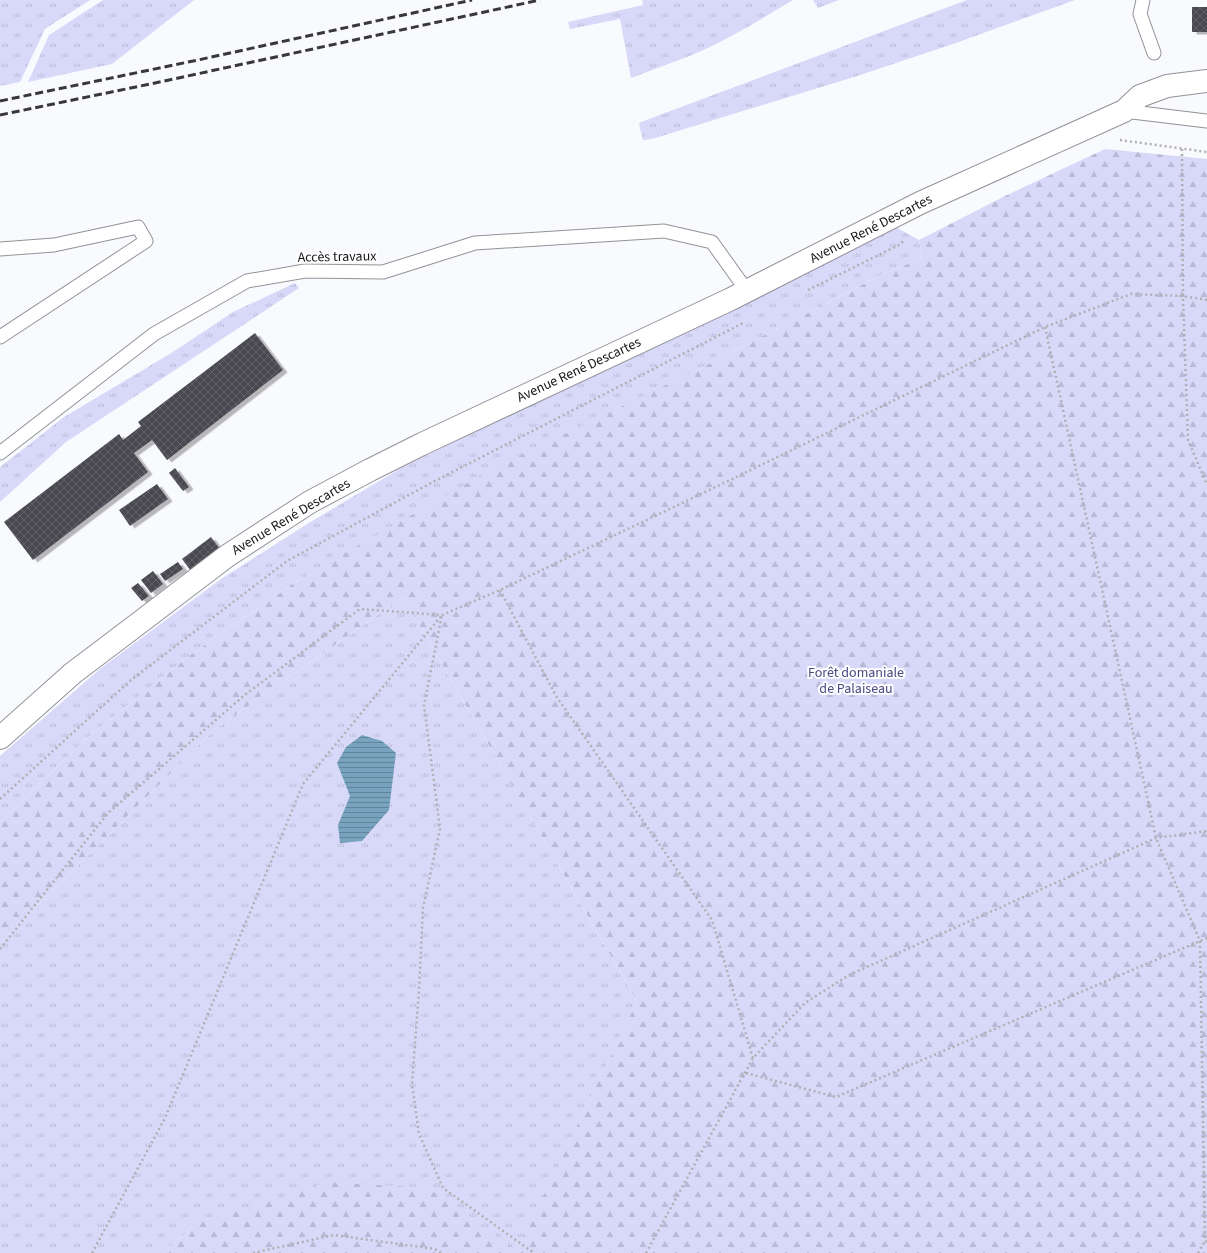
<svg xmlns="http://www.w3.org/2000/svg" width="1207" height="1253" font-family="'Source Sans 3',sans-serif">
<style>
.grass{fill:url(#grass-tufts)}
.forest{fill:url(#forest-firs)}
.water{fill:url(#water-rules)}
.building{fill:url(#building-cross-hatch);filter:url(#shadow)}
.lines{fill:none;stroke-linecap:round;stroke-linejoin:round}
.service-casing{stroke:#929299;stroke-width:15}
.minor-casing{stroke:#929299;stroke-width:24}
.path{stroke:#b0b0b4;stroke-width:2.5;stroke-dasharray:2 3;stroke-linecap:butt}
.service{stroke:#fff;stroke-width:13}
.minor{stroke:#fff;stroke-width:22}
.rail{stroke:#38383c;stroke-width:3;stroke-dasharray:8 4;stroke-linecap:butt}
.labels{text-anchor:middle;dominant-baseline:central;stroke-width:4;stroke-linejoin:round;paint-order:stroke}
.street-label{font-size:14px;fill:#161619;stroke:#fff}
.park-label{font-size:14px;fill:#4c4983;stroke:#fff}
</style>
<defs>
<pattern id="grass-tufts" width="24" height="20" patternUnits="userSpaceOnUse"><rect width="24" height="20" fill="#d8d9f9"/><path d="M3 7l-1-3M5 7V3M7 7l1-3M15 17l-1-3M17 17v-4M19 17l1-3" fill="none" stroke="#b9bad5"/></pattern>
<pattern id="forest-firs" width="22" height="20" patternUnits="userSpaceOnUse"><rect width="22" height="20" fill="#d8d9f9"/><path d="M5 1l3.5 6h-7zM16 11l3.5 6h-7z" fill="#b9bad5"/></pattern>
<pattern id="water-rules" width="6" height="5" patternUnits="userSpaceOnUse"><rect width="6" height="5" fill="#77a3bf"/><path d="M0 2.5h6" fill="none" stroke="#61849a"/></pattern>
<pattern id="building-cross-hatch" width="8" height="8" patternUnits="userSpaceOnUse"><rect width="8" height="8" fill="#4a4a51"/><path d="M0 0l8 8M0 8l8-8" fill="none" stroke="#606066"/></pattern>
<filter id="shadow"><feDropShadow dx="4.5" dy="2.5" stdDeviation="0" flood-color="#0004"/></filter>
</defs>
<rect width="100%" height="100%" fill="#f9fafe"/>
<g class="grass">
<path d="M0,0H90L45,29L20,82L0,86Z"/>
<path d="M103,0H194L112,64L28,82L49,35Z"/>
<path d="M642,0H793C760,20 727,40 692,55C672,63 651,70 631,78L620,19L570,29L568,22L643,5Z"/>
<path d="M813,0H839L818,8Z"/>
<path d="M967,0H1075L953,44L854,77L652,139L643,140L639,124L641,122Z"/>
<path d="M894,226L919,240L922,258L879,276L697,370L300,579L189,656L88,737L0,822V756L100,669L221,579L304,526L401,468Z"/>
<path d="M295,283L299,288L66,442L0,502V467L64,417L173,352L233,312Z"/>
<path d="M403,597L637,1001L517,1252L428,1189L197,1223L163,1253H0V943L215,729Z"/>
</g>
<path class="forest" d="M1105,149L1207,159V1253H163L197,1223L328,1182L428,1188L517,1251L637,1001L403,597L215,729L0,943V822L88,737L189,656L300,579L492,469L697,370L879,276L922,258L919,240L1005,196Z"/>
<path class="water" d="M362,735L382,741L396,753L389,810L362,841L340,843L338,825L350,796L337,763L346,747Z"/>
<g class="building">
<rect x="1192" y="7" width="15" height="25"/>
<path d="M255,333L283,370L167,460L152,440L134,453L148,472L33,560L4,522L119,434L123,440L141,426L138,422Z"/>
<path d="M175,468L189,487L183,491L169,473Z"/>
<path d="M157,484L168,499L130,526L119,510Z"/>
<path d="M211,537L220,549L191,571L182,559Z"/>
<path d="M178,562L183,569L165,581L160,574Z"/>
<path d="M153,571L163,584L151,593L141,580Z"/>
<path d="M138,583L149,596L142,601L131,588Z"/>
</g>
<g class="lines">
<defs>
<g id="service">
<path d="M1143,0L1140,14L1154,53"/>
<path d="M1124,111L1207,121"/>
<path d="M0,249L54,245L138,227L146,241L0,337"/>
<path d="M0,453L154,334L247,281L305,271L383,272L475,243L664,231L712,242L747,291"/>
</g>
<path id="minor" d="M0,738L73,673L147,617L227,556L310,502L370,470L422,444L731,299L920,203L1124,111L1140,96L1167,86L1207,81"/>
</defs>
<use href="#service" class="service-casing"/>
<use href="#minor" class="minor-casing"/>
<g class="path">
<path d="M1120,140L1207,152"/>
<path d="M1182,149L1183,296L1188,440L1207,485"/>
<path d="M808,290L901,244L903,241"/>
<path d="M1045,327L1156,838L1200,941L1205,1241L1207,1242"/>
<path d="M500,590L556,696L712,920L753,1058"/>
<path d="M0,799L131,680L287,561L431,483L743,323"/>
<path d="M0,949L108,813L246,694L360,609L442,615L500,590L724,483L1045,327L1131,294L1183,296L1207,300"/>
<path d="M746,1073L836,1097L1207,938"/>
<path d="M92,1253L165,1118L303,784L442,615L424,705L440,829L423,908L419,990L412,1084L419,1134L443,1188L534,1253"/>
<path d="M253,1253L334,1235L435,1249L441,1253"/>
<path d="M646,1253L753,1058L805,1003L849,975L1156,838L1207,831"/>
<path d="M1198,1253L1205,1241"/>
</g>
<use href="#service" class="service"/>
<use href="#minor" class="minor"/>
<g class="rail">
<path d="M0,101L198,60L472,0"/>
<path d="M0,115L155,83L540,0"/>
</g>
</g>
<g class="labels">
<g class="street-label">
<text transform="translate(871 229) rotate(-27)">Avenue René Descartes</text>
<text transform="translate(337 257) rotate(-1)">Accès travaux</text>
<text transform="translate(579 370) rotate(-25)">Avenue René Descartes</text>
<text transform="translate(291 517) rotate(-31)">Avenue René Descartes</text>
</g>
<g class="park-label">
<text x="856" y="673">Forêt domaniale<tspan x="856" dy="16">de Palaiseau</tspan></text>
</g>
</g>
</svg>
